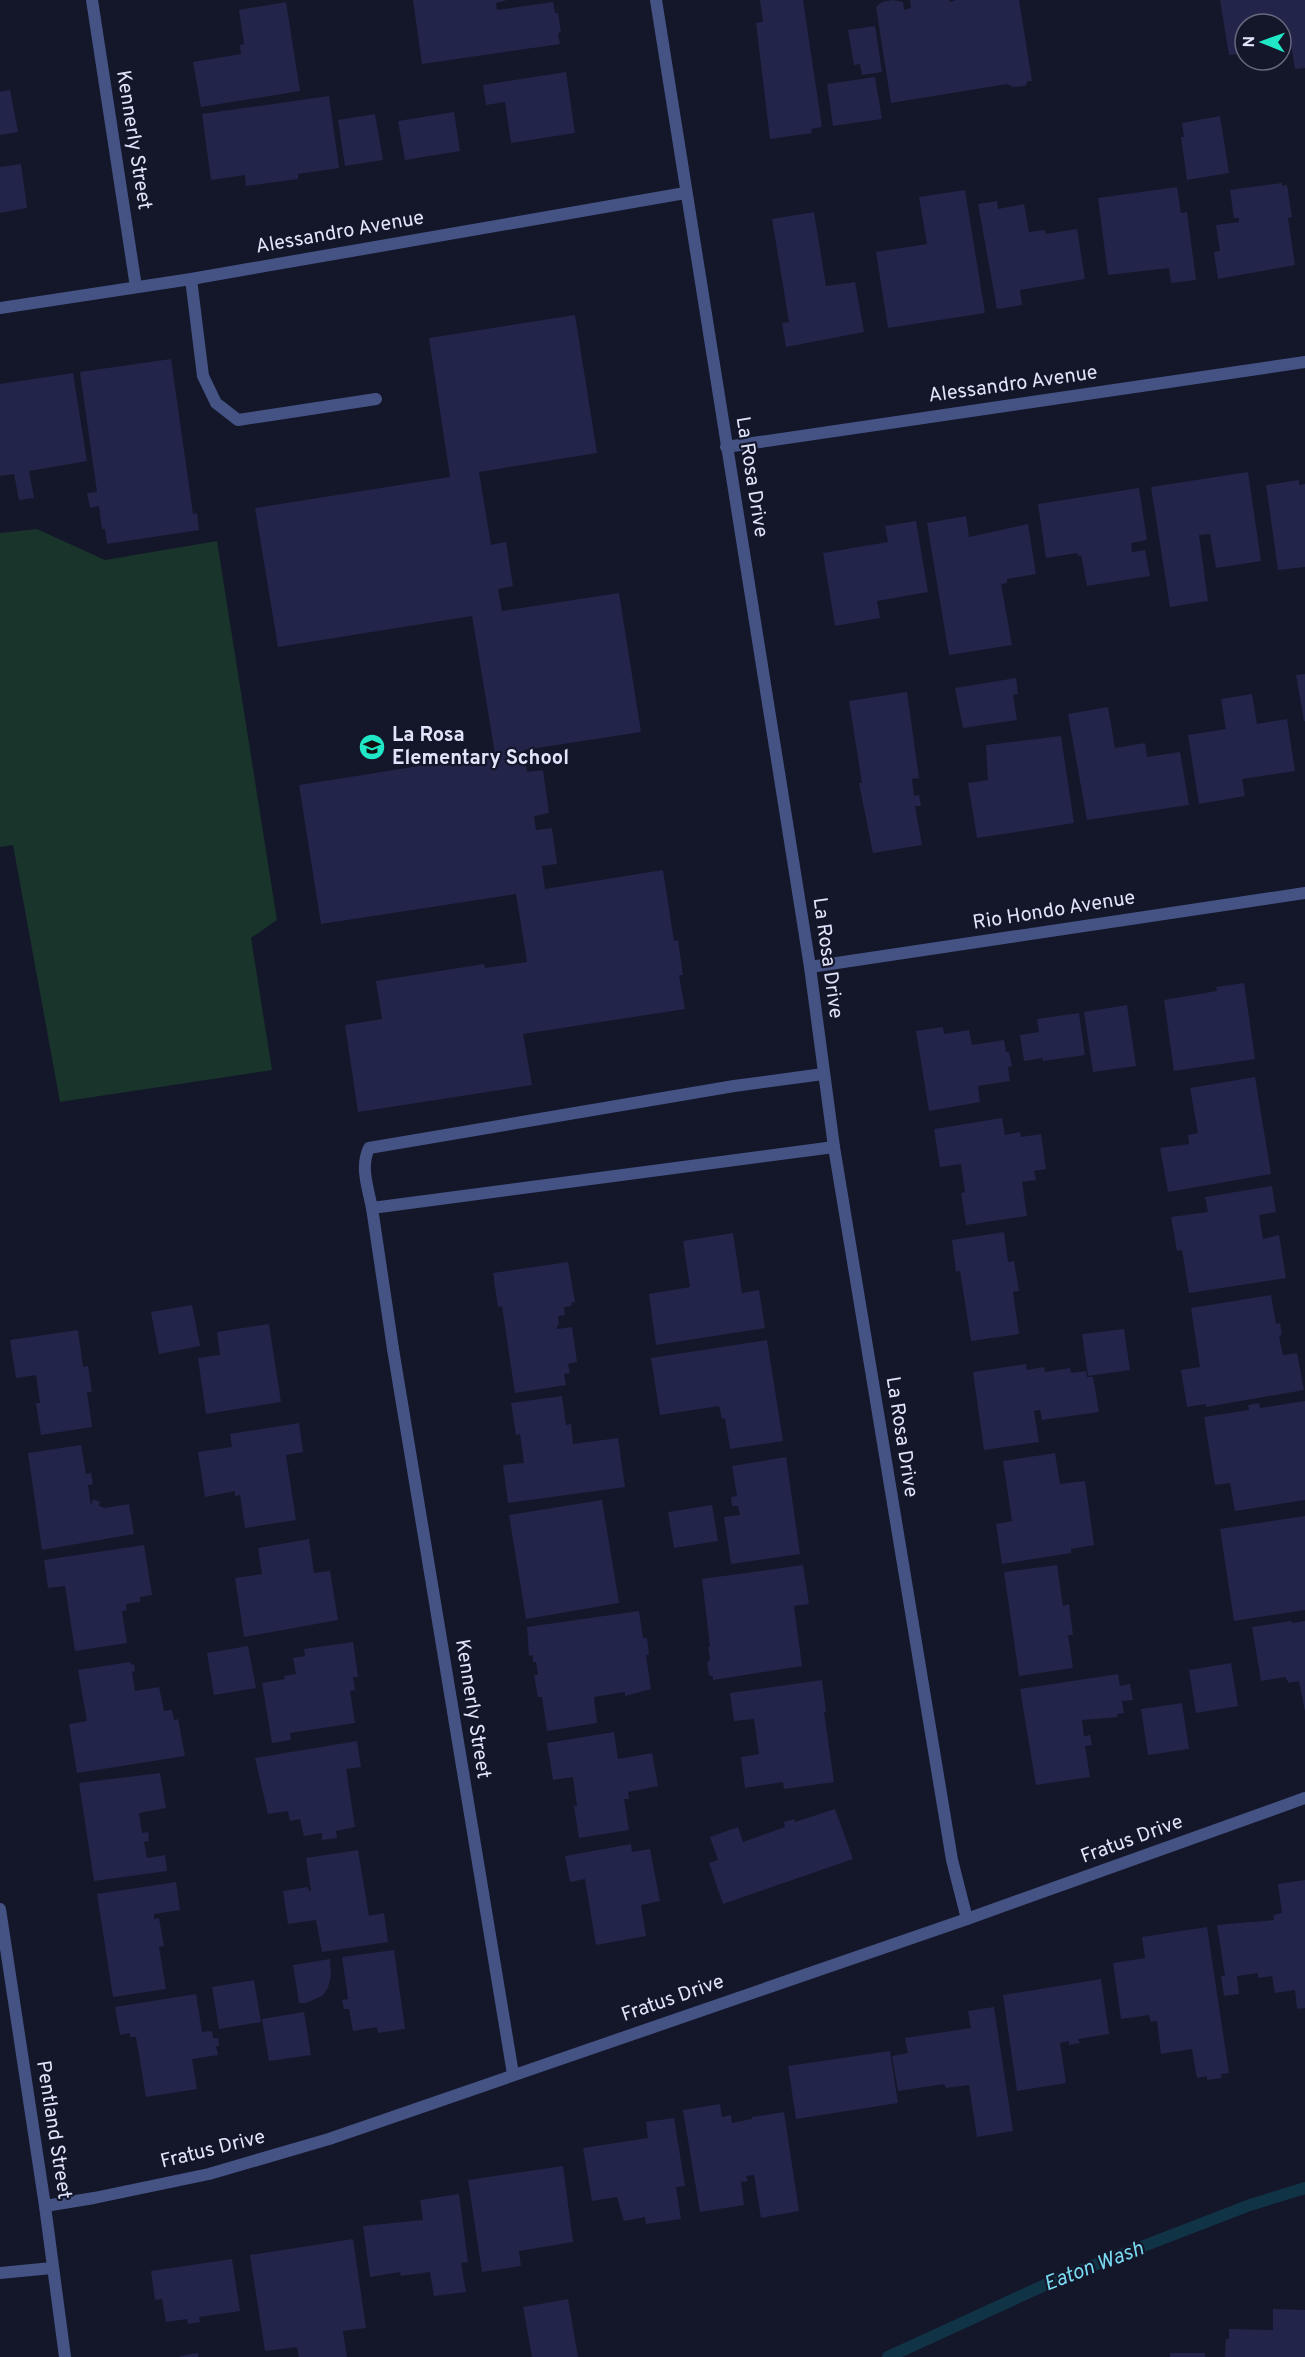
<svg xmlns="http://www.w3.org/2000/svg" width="1305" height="2357" font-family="Overpass,sans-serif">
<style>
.green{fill:#18342b}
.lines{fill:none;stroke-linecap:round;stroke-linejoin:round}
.stream{stroke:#113346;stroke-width:12}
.building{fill:#222549}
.service{stroke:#445384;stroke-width:12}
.minor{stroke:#445384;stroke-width:12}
.tertiary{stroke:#445384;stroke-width:12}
.labels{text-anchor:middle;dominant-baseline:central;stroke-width:4.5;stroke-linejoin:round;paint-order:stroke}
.street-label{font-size:20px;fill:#e0e5fc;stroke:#14162a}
.poi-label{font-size:20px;font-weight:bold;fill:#e0e5fc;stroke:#14162a;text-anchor:start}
.water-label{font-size:21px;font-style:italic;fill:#79daf1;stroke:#14162a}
</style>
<rect width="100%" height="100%" fill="#14162a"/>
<path class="green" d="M37,529L105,560L217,541L277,920L251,938L272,1070L60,1102L13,845L0,847V533Z"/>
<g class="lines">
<path class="stream" d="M888,2357L1058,2279L1250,2205L1305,2188"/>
</g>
<g class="building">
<path d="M413,0H507L496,3L497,10L553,2L555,13H558L561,32L558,33L560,44L422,64Z"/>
<path d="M760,0H803L822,127L811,129L812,133L770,139L756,23L763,22Z"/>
<path d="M893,0L903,2L904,10L911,8L910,0H949L950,2L956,0H1019L1032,81H1028L1025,86L1013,87L1007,84L891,103L876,7L882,2Z"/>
<path d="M1220,0H1305V68L1295,69L1291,45L1281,47V24H1245V53L1229,55Z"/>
<path d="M286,2L300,91L201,107L193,62L241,54L240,45L244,44L239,10Z"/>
<path d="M875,26L882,72L862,75L860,64L854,65L848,30Z"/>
<path d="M566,72L575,133L511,143L505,102L486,105L483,85Z"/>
<path d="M875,77L882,119L833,126L827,84Z"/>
<path d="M10,90L18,132L0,135V92Z"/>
<path d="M329,96L339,168L298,174V179L246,186L245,175L211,180L202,114Z"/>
<path d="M454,112L460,151L405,160L398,121Z"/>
<path d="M375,114L383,160L345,166L338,120Z"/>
<path d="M1220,116L1229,173L1187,180L1181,137H1184L1182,123Z"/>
<path d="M21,164L27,208L0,213V167Z"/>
<path d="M1282,183V186L1287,185L1292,217L1288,218L1295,265L1218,279L1214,252L1220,251L1216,225L1239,222V218H1234L1230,190Z"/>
<path d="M1177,187L1181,213L1187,212L1196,280L1171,283L1169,268L1108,275L1098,198Z"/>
<path d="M965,190L985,313L888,328L876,252L927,244L919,197Z"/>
<path d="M997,201L998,209L1024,204L1029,232L1045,230L1046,234L1077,229L1085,279L1020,290L1022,305L997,309L978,204Z"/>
<path d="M814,212L826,286L855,282L864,332L786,347L782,323L789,322L772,219Z"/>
<path d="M575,315L597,453L479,472L491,545L506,542L513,586L498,589L502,611L619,593L641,732L524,750L527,772L543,770L549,813L534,816L536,830L552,828L557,864L542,866L545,889L663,870L674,941L678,940L683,975H679L685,1009L523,1034L532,1085L358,1112L345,1025L382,1019L376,981L484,964L485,968L527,962L516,894L321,924L299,785L495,754L472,616L278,647L255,508L450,477L429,338Z"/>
<path d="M171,359L193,514L197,513L199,530L107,544L105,529H102L99,506L90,508L87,493L97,492L80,372Z"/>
<path d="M73,373L87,461L29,471L34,498L19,500L14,474L0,476V384Z"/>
<path d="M1248,472L1261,561L1216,568L1210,534L1199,535L1208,601L1170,607L1151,487Z"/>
<path d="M1299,480V485L1305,484V567L1278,570L1266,485Z"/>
<path d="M1139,488L1147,540L1131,543L1132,552L1145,550L1150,576L1087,586L1081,555L1078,556L1077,553L1046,558L1038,504Z"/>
<path d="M966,516L969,537L1028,524L1036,574L1007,579V583L1001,584L1012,645L949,655L927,523Z"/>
<path d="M916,521L928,592L877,601L880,618L835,626L823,553L888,542L885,526Z"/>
<path d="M1305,674V721H1304L1296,675Z"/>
<path d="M1016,678L1018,694L1013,695L1017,720L963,728L955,688Z"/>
<path d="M907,692L919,778L912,779L914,796L919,795L921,806H915L922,845L873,853L859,783H862L849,701Z"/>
<path d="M1252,694L1257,724L1287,719L1295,771L1242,779L1245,796L1199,804L1188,735L1226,729L1221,699Z"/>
<path d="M1108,707L1115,748L1145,743L1147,757L1180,752L1189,805L1087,820L1068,714Z"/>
<path d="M1061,736L1074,823L977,838L968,783L988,780L986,745Z"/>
<path d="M1244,983L1255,1059L1174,1071L1164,1000L1217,991L1216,987Z"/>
<path d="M1127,1005L1136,1066L1093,1072L1084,1012Z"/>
<path d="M1079,1013L1085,1055L1043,1061V1058L1024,1061L1020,1035L1039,1032L1037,1019Z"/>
<path d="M943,1027L944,1034L969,1030L972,1045L1004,1040L1006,1052H1009L1012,1066L1008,1067L1010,1081L978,1086L980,1102L929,1111L916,1031Z"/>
<path d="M1255,1077L1271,1174L1168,1192L1160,1148L1189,1144L1188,1135L1198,1133L1190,1088Z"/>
<path d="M1002,1118L1005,1135L1020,1132L1021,1137L1041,1134L1046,1169L1034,1171L1036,1180L1022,1182L1027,1216L966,1225L961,1193L965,1192L961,1164L940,1167L934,1129Z"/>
<path d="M1272,1186L1276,1212L1259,1215L1263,1239L1279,1235L1286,1278L1189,1293L1182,1250L1177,1251L1171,1217L1208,1212L1205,1197Z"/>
<path d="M1004,1232L1008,1262L1014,1261L1019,1291L1013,1292L1019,1334L971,1341L960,1271L956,1272L952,1240Z"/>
<path d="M733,1233L742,1293L759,1290L765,1328L656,1345L649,1294L690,1287L683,1241Z"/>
<path d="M568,1262L575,1302L571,1303L572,1306L564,1307L565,1315L558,1316L559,1325L557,1326V1329L572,1327L577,1362L568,1364L570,1373L564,1374L566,1385L515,1393L502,1306L498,1307L493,1273Z"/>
<path d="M1271,1295L1276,1324L1280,1323L1282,1335L1279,1336L1283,1355L1297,1353L1304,1390L1206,1407V1404L1187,1407L1181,1370L1200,1367L1191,1308Z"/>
<path d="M192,1305L200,1346L159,1354L151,1312Z"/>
<path d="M269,1324L281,1402L206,1414L198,1358L220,1355L217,1332Z"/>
<path d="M1124,1329L1130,1370L1088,1376L1082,1334Z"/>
<path d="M78,1330L83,1367L88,1366L92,1392H87L92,1427L41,1435L36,1403H40L36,1375L16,1378L10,1340Z"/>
<path d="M767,1340L783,1441L730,1449L725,1418L722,1419L719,1406L660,1415L651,1358Z"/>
<path d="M1026,1364L1027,1370L1044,1367L1045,1372L1070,1368L1071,1373L1086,1371L1087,1377H1093L1099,1412L1042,1420L1040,1410L1034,1411L1039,1442L984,1450L973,1372Z"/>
<path d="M562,1396L566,1425L571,1424L573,1444L618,1438L625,1487L508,1503L503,1465L524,1463L520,1434L516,1435L511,1403Z"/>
<path d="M1305,1401V1500L1235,1511L1230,1483L1215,1485L1204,1417L1249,1410L1248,1405L1259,1403L1260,1408Z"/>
<path d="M299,1423L303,1452L286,1455L296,1520L245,1528L240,1495L235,1496V1491L205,1497L198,1452L232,1447L230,1434Z"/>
<path d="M81,1445L86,1474L91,1473L93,1484L88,1485L91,1506L93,1499L100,1502L99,1506L105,1508L129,1504L134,1534L42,1550L28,1453Z"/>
<path d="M1055,1453L1060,1484L1085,1481L1094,1545L1071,1549V1553L1002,1564L996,1524L1012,1521L1003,1461Z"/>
<path d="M786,1457L800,1554L731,1564L724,1517L740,1515L738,1506H732L731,1497L737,1496L732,1466Z"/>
<path d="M602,1500L619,1603L526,1619L509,1515Z"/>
<path d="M712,1505L718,1541L674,1548L668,1512Z"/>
<path d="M1305,1516V1610L1234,1621L1220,1529Z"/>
<path d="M309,1539L314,1573L330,1571L338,1620L244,1637L235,1578L262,1574L258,1548Z"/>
<path d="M144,1545L152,1595L140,1597V1602L126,1604L127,1610L122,1611L127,1643L75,1651L65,1586L48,1588L44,1560Z"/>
<path d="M803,1565L809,1604L794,1606L802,1666L713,1680V1677L709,1675L707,1663L710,1659L708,1647H710L702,1579Z"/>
<path d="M1057,1565L1063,1606L1069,1604L1073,1635H1068L1073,1668L1019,1676L1004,1572Z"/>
<path d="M639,1611L643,1638H647L649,1655H646L651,1689L625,1696V1692L594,1697L597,1723L547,1731L542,1697H538L534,1675H538L536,1662H533V1655L529,1656L527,1627Z"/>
<path d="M1291,1621L1292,1623L1305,1621V1712L1299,1681L1289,1683L1285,1677L1261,1681L1252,1627Z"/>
<path d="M353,1642L358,1677H353L355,1690L350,1691L355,1723L290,1733L291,1740L272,1743L262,1683L285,1679L284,1676L296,1674L293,1658L305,1656L304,1649Z"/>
<path d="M248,1646L256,1688L214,1695L207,1653Z"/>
<path d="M130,1662L131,1665L134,1664L135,1671L132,1672L135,1691L159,1687L164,1711L172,1710L174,1720L178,1719L185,1756L77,1773L69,1724L87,1721L78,1670Z"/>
<path d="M1231,1663L1238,1706L1196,1713L1189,1670Z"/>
<path d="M1118,1674L1120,1686L1130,1684L1133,1700L1122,1701L1124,1713L1117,1714L1118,1717L1082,1720L1084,1736L1090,1735L1092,1745L1085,1746L1090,1777L1036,1785L1020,1689Z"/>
<path d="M822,1680L826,1712H824L834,1782L784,1789L783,1782L745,1788L741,1757L759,1754L754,1719L734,1721L730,1693Z"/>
<path d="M1182,1703L1189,1749L1148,1755L1141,1709Z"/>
<path d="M614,1732L618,1759L652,1753L658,1786L628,1792L629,1799H624L629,1830L579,1838L574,1806H577L573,1777L553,1780L547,1743Z"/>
<path d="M357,1741L361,1767L346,1769L355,1827L336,1831L337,1838L322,1840V1833L304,1836L300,1819L290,1821L288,1811L268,1814L255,1758Z"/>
<path d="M160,1773L166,1808L139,1813L142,1833L148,1832L149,1841L144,1842L147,1858L165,1855L167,1871L94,1881L79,1783Z"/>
<path d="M835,1809L853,1859L723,1904L709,1863L718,1860L710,1837L738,1827L743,1842L785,1827L784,1822L794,1819L795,1822Z"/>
<path d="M631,1844L632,1852L650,1849L660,1901L641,1905L646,1936L596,1945L585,1879L570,1882L565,1856Z"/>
<path d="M358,1850L369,1916L384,1913L388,1942L322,1952L316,1920L288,1924L283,1891L308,1887L309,1891H311L306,1858Z"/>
<path d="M1305,1880V2008L1297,2009L1295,1990L1275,1993L1272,1976L1258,1978V1973L1237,1976L1239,1994L1224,1996L1221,1976H1225L1217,1925L1274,1920L1273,1915L1282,1913L1278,1884Z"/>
<path d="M176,1882L180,1910L154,1914V1919L159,1918L164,1946L159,1947L166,1989L113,1997L97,1894Z"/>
<path d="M1207,1927L1229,2073L1221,2074L1222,2078L1207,2080V2076L1197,2078L1192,2049L1161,2054L1157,2021L1151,2022L1149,2015L1121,2019L1113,1963L1145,1958L1142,1937Z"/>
<path d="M394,1950L405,2029L378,2033L377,2027L353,2031L349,2009H344L342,2000L348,1999L342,1957Z"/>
<path d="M330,1959L331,1975L328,1988L322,1996L306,2003H299L293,1965Z"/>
<path d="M1101,1979L1109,2034L1078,2039L1080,2043L1069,2045V2041L1060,2043L1066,2083L1017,2091L1003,1995Z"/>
<path d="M254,1980L261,2022L219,2029L212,1987Z"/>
<path d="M196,1994L202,2032L212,2031L213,2038H218L219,2046H216L218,2055L192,2059L197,2089L146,2097L136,2037H130V2033L120,2035L115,2007Z"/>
<path d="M994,2007L1013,2131L977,2137L969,2085L946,2088L944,2084L898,2091L892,2056L908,2053L905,2038L971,2028L968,2011Z"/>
<path d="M304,2012L311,2055L269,2061L262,2019Z"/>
<path d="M890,2051L898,2103L796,2119L788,2066Z"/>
<path d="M720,2104L722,2117L731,2115L732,2123L752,2119V2117L784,2112L799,2211L761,2218L754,2175L746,2176L748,2181L741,2182L744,2205L700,2212L683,2110Z"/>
<path d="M674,2118L685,2186L676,2187L681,2219L646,2224L645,2217L624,2221L617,2197L592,2201L583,2148L648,2138L646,2122Z"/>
<path d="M563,2166L573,2242L519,2251L521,2266L482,2272L468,2180Z"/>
<path d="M459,2194L468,2262L461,2263L466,2292L434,2296L430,2272L401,2276L400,2272L370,2277L363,2226L423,2220L420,2200Z"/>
<path d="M353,2239L366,2328L343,2331L347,2357H299L297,2347L265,2351L250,2255Z"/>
<path d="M232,2259L240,2311L199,2317L200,2322L188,2324L187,2319L166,2322L162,2299L155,2300L151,2271Z"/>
<path d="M568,2299L578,2357H532L523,2307Z"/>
<path d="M1273,2309L1305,2310V2357H1225L1226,2339H1229V2329L1273,2330Z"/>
<path d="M198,2353V2357H180V2356Z"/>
<rect x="1170" y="2353" width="35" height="4"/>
</g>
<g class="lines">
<g class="service">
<path d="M191,279L203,376L216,403L238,420L376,399"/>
<path d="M372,1208C368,1188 360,1167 369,1148L734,1086L823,1074"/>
<path d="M393,1349L372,1208L834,1147"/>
<path d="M0,2273L52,2268"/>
</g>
<g class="minor">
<path d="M92,0L136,287"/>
<path d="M0,308L191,279L685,193"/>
<path d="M726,447L1305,362"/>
<path d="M810,967L1305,893"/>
<path d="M393,1349L513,2074"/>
<path d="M0,1909L45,2206L65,2357"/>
<path d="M45,2206L94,2198L209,2174L329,2139L967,1919L1305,1798"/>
</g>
<path class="tertiary" d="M656,0L810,967L834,1147L952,1860L967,1919"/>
</g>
<defs>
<symbol id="school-disc" viewBox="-11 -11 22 22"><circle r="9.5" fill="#20e8c7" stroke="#14162a"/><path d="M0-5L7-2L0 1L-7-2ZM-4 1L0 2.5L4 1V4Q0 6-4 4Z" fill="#111"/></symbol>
</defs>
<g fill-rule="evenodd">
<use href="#school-disc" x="357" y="732" width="30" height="30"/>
</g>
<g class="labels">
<g class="street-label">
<text transform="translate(133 140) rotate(81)">Kennerly Street</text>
<text transform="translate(340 233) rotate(-10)">Alessandro Avenue</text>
<text transform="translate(1013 385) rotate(-8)">Alessandro Avenue</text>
<text transform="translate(751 477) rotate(81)">La Rosa Drive</text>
<text transform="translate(1054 911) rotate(-9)">Rio Hondo Avenue</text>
<text transform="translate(827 958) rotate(82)">La Rosa Drive</text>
<text transform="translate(901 1437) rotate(81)">La Rosa Drive</text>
<text transform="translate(472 1709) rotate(81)">Kennerly Street</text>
<text transform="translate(1132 1840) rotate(-20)">Fratus Drive</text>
<text transform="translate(673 1999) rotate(-19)">Fratus Drive</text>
<text transform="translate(53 2130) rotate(81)">Pentland Street</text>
<text transform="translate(213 2150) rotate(-14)">Fratus Drive</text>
</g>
<g class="poi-label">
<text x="392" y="736">La Rosa<tspan x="392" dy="23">Elementary School</tspan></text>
</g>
<g class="water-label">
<text transform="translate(1094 2267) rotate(-21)">Eaton Wash</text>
</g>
</g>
<g transform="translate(1263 42) rotate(271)"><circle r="28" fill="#14162a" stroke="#66697e" stroke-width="1.5"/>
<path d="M0-4.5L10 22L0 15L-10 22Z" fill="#20e8c7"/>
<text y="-9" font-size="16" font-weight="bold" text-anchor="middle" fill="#e0e5fc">N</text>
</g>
</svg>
